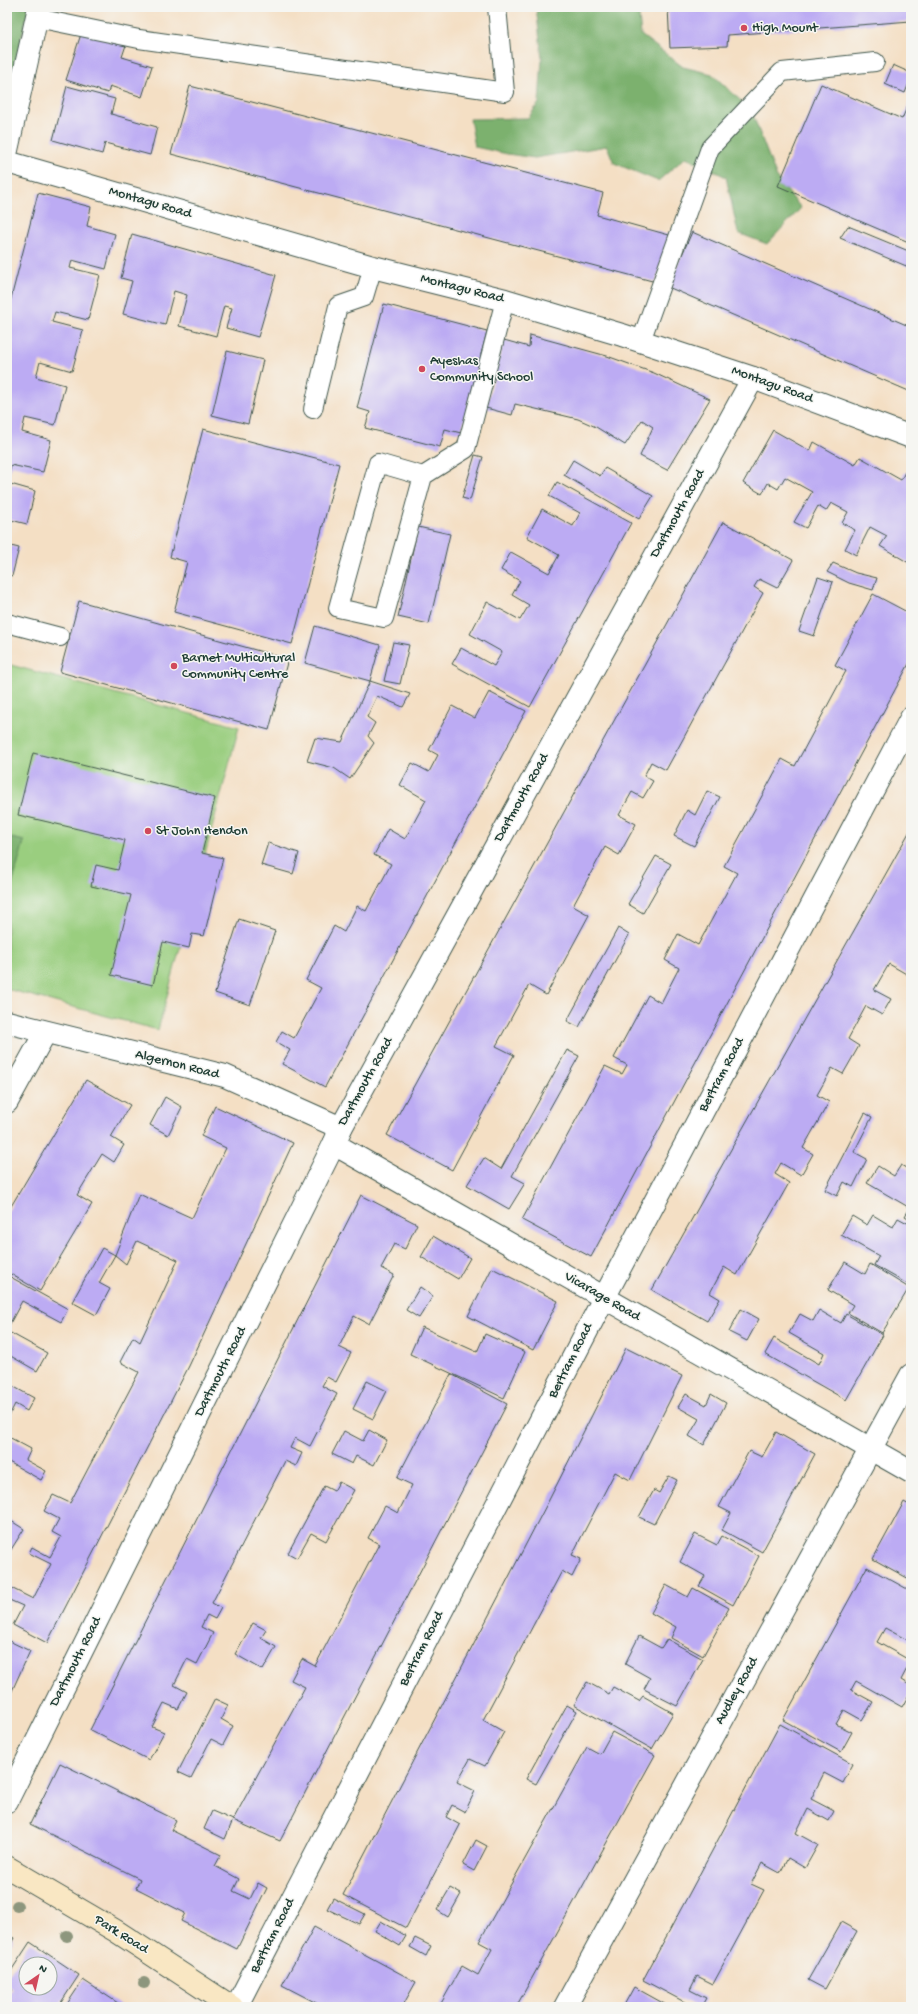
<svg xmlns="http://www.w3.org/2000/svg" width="918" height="2014" font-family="'Gochi Hand',sans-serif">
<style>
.green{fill:#9ace7f;stroke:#5c865a}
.forest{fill:#7bb16e;stroke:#4d7751}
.building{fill:#bcabf3;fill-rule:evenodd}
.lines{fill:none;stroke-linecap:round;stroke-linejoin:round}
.lane-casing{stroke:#3f554a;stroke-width:20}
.street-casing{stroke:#3f554a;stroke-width:24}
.secondary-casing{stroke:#3f554a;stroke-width:24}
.lane{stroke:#fff;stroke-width:18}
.street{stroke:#fff;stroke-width:22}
.secondary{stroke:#f9e7c3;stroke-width:22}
.tree{fill:#8d967d}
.poi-dot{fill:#d1495b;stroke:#f6f6f2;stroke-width:1.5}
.labels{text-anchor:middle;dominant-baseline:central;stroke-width:3;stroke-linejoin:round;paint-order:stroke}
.poi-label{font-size:14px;fill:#1f3d34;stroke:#f6f6f2;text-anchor:start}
.street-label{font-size:14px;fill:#1f3d34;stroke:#f6f6f2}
</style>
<rect width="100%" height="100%" fill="#f6f6f2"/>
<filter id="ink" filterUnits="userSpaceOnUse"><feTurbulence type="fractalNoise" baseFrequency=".025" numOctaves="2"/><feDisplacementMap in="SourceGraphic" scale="8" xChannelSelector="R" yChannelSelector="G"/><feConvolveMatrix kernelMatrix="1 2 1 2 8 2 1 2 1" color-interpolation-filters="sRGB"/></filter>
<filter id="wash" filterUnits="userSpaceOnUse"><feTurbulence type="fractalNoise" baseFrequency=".012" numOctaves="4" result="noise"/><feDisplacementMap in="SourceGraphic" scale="16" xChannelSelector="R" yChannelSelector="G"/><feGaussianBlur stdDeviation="0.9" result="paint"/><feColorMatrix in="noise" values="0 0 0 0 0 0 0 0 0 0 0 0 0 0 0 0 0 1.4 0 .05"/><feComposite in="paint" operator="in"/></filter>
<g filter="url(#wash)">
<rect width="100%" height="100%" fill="#f4dfc4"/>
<path class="green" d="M7,664L239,727L158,1030L7,989V903L24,841L7,837Z"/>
<g class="forest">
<path d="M7,7H29L7,99Z"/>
<path d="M536,7H638L641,35L683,67L712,74L751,110L777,178L801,208L767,244L738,233L726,177L686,157L658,181L614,163L607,146L535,158L507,154L475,147L470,119L528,118L539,103L542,58Z"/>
<path d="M7,837L24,841L7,903Z"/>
</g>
<g id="blocks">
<g class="building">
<path d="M668,7H911V21L728,35L727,46L670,48Z"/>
<path d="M82,31L126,45L122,57L152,66L142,97L110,86L108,93L66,80Z"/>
<path d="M893,65L911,73V78L905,93L885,84Z"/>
<path d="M821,84L902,119L911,98V243L778,186Z"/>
<path d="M67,86L115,99L111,114L157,127L150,155L105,143L102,154L53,140Z"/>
<path d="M190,86L603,193L597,215L669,235L656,282L171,154Z"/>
<path d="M38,193L91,207L87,226L115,234L106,269L72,260L70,268L100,275L88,320L55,312L52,322L83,330L72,371L40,362L36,377L65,385L55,425L25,418L22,432L51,440L43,472L11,465L7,479V314Z"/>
<path d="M848,226L911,252V268L840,238Z"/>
<path d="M692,232L911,327V392L668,287Z"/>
<path d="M132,234L276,275L258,337L226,328L232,308L224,306L216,336L179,326L187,295L174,291L165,325L123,314L132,281L121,278Z"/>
<path d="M384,304L487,331L461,433L445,429L440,447L365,428L370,412L357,408Z"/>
<path d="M530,335L607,356L654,373L710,399L667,470L640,456L653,427L642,420L625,445L596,427L578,419L515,404L512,415L486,408L504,340L529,347Z"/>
<path d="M227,351L263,360L248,424L212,415Z"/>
<path d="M203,429L339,464L292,644L174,612L187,562L170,557Z"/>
<path d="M773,430L810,451L814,442L855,465L860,457L901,480L905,472L911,476V560L909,563L880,546L887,536L870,527L856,555L845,549L855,530L842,523L848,512L831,503L826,511L818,506L806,528L794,522L812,492L785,477L778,489L768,483L762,494L743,483Z"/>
<path d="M475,455L483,457L470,500L462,498Z"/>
<path d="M573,460L600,476L605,468L653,496L639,519L564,475Z"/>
<path d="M557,482L631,523L530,707L452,664L461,648L494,666L502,652L470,634L487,602L520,620L529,605L512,595L520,581L501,570L511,552L549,573L559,555L527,537L542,509L573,526L580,513L549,496Z"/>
<path d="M7,483L35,491L27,524L7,519Z"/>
<path d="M723,522L793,560L777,588L759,579L754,587L763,593L666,770L651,762L644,776L653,781L643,798L632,792L619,815L636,824L619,855L605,847L573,906L589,915L546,995L529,985L496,1046L514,1055L452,1170L387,1135Z"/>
<path d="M418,527L450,534L429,624L398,617Z"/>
<path d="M7,545L19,548L12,576L7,574Z"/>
<path d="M833,563L856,573L877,578L873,590L849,583L827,572Z"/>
<path d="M818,577L833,582L814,636L799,631Z"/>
<path d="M873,594L911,614V660L591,1257L522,1220L605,1066L622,1074L627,1065L614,1058L648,995L661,1003L679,968L665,960L678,934L698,945L737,873L724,866L782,759L795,766L846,671L835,665Z"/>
<path d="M79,601L288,659L269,730L60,672Z"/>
<path d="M315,626L380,645L370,681L410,694L403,707L377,696L367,717L375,723L368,736L374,743L350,779L334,768L307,761L315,738L342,742L370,681L305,663Z"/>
<path d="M393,642L409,645L400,684L384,681Z"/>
<path d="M489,692L526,711L325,1087L282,1064L290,1050L276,1042L282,1031L294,1038L321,988L306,980L334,926L344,932L357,906L366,911L391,864L374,855L388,829L405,839L426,800L400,785L412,763L429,772L438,755L429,750L452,706L475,718Z"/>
<path d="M33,753L215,798L202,853L223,858L204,936L192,934L189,948L163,942L153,985L111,975L131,895L91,886L96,865L118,870L125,840L18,815Z"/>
<path d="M707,791L720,797L694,846L674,836L687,810L695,815Z"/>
<path d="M911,829V969L908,975L889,964L874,990L891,999L882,1015L866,1006L848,1039L859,1046L843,1074L832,1068L817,1095L829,1102L803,1148L813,1154L801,1175L781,1163L775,1174L789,1183L737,1275L724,1267L710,1293L720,1299L707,1321L652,1290Z"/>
<path d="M268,843L299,853L293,874L261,865Z"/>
<path d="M656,856L671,864L643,913L628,904Z"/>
<path d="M239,919L275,931L250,1005L215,993Z"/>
<path d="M618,928L629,935L579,1027L567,1021Z"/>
<path d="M567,1050L579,1056L512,1176L525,1183L509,1209L467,1185L484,1158L501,1169Z"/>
<path d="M86,1080L130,1105L111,1137L124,1145L114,1162L102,1154L77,1195L92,1204L40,1291L7,1272V1213Z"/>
<path d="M165,1097L182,1107L168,1135L150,1125Z"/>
<path d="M215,1106L293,1143L189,1366L47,1643L13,1625L23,1606L7,1599V1586L33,1599L51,1564L29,1553L32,1547L50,1557L61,1537L52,1532L59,1519L44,1511L53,1495L70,1503L139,1372L120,1362L133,1337L140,1342L178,1260L137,1241L126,1264L115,1255L139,1194L192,1218L226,1148L201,1136Z"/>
<path d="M865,1113L872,1117L854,1152L867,1159L853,1187L844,1182L837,1196L825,1190Z"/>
<path d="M901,1165L911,1171V1220L905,1216L910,1208L867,1183L878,1166L894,1176Z"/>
<path d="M361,1195L417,1224L405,1249L394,1244L381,1268L394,1275L369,1324L354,1316L339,1347L351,1353L336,1382L327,1377L322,1386L337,1394L310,1446L295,1438L290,1448L302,1453L296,1466L285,1461L212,1603L221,1608L215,1619L207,1615L201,1627L213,1633L197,1664L187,1659L174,1685L187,1692L178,1709L164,1703L152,1727L164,1732L149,1760L90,1730Z"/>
<path d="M873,1215L893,1227L898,1218L911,1225V1281L909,1285L874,1265L879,1256L841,1235L852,1216L867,1225Z"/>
<path d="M433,1236L470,1258L458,1279L421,1257Z"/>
<path d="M102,1248L115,1255L99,1283L110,1289L96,1315L72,1302Z"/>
<path d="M845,1262L865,1274L870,1264L909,1288L882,1333L848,1313L853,1305L828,1290Z"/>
<path d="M492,1268L558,1301L533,1350L468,1316Z"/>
<path d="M7,1275L68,1309L61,1322L22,1301L7,1329Z"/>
<path d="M420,1287L433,1296L419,1318L406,1310Z"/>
<path d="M741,1309L759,1319L747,1341L729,1332Z"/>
<path d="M819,1310L841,1323L846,1314L883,1335L846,1400L765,1354L774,1338L819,1364L824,1353L789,1333L800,1314L813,1321Z"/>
<path d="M422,1327L477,1352L485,1334L525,1352L504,1398L410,1354Z"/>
<path d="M7,1331L47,1353L37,1371L7,1354Z"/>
<path d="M626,1348L682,1376L630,1480L615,1472L572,1555L581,1559L572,1577L562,1571L483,1720L504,1732L485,1766L470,1759L457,1782L475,1791L465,1812L452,1805L446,1817L460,1825L406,1928L343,1895L549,1500Z"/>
<path d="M451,1374L507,1404L280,1841L233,1820L305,1687L291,1680L302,1659L315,1666L379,1544L368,1538L385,1506L398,1513L412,1485L397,1478Z"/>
<path d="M367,1381L387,1391L373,1419L353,1409Z"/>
<path d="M7,1383L34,1398L27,1411L15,1404L7,1420Z"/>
<path d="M686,1394L706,1405L711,1394L726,1403L704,1445L689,1436L699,1419L678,1407Z"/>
<path d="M369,1430L387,1440L374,1465L356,1456L352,1464L332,1454L344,1431L363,1441Z"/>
<path d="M776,1432L815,1454L762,1552L722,1530L731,1513L719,1507L749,1451L762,1457Z"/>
<path d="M7,1436L31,1449L26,1460L46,1471L41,1480L7,1461Z"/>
<path d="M669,1476L677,1480L654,1524L639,1517L654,1490L659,1493Z"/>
<path d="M339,1482L354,1490L326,1541L311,1533L297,1558L288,1553L324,1486L334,1491Z"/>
<path d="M904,1502L911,1506V1580L873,1559Z"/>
<path d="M8,1519L24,1529L7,1556V1520Z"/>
<path d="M695,1534L717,1545L722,1536L759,1556L733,1605L699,1586L705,1576L680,1562Z"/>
<path d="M867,1567L911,1591V1642L885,1628L877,1642L911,1661L901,1680L911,1686V1691L902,1707L856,1681L851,1690L873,1702L862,1720L844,1710L836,1724L852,1732L841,1752L783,1720Z"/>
<path d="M666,1585L688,1597L693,1588L729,1608L703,1656L671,1638L676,1627L651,1613Z"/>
<path d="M253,1623L266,1630L261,1638L276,1647L263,1670L235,1654Z"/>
<path d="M639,1636L661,1648L667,1639L703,1659L677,1706L644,1689L650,1678L625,1664Z"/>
<path d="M7,1640L30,1651L7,1702Z"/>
<path d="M587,1682L609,1694L613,1687L639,1701L643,1696L673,1713L652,1749L574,1705Z"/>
<path d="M215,1699L228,1705L221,1719L233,1726L223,1745L211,1739L191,1778L178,1772Z"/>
<path d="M567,1705L577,1711L536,1784L526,1779Z"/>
<path d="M780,1724L853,1764L843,1783L824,1773L811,1799L834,1811L829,1821L808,1809L796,1833L818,1845L805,1868L788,1858L780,1873L762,1863L751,1884L764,1890L713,1984L697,1976L690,1990L706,1998L701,2007H694L643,1980Z"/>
<path d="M612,1732L655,1755L516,2007H439L462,1966L478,1975L492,1949L479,1942L587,1747L600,1754Z"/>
<path d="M60,1763L176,1820L171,1830L221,1855L215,1866L239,1879L233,1891L250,1899L258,1883L267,1888L237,1949L181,1921L185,1913L136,1888L140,1879L30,1824Z"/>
<path d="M212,1811L233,1820L225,1839L204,1829Z"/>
<path d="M476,1840L487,1846L474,1871L463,1865Z"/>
<path d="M450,1888L461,1894L448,1917L437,1910Z"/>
<path d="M333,1898L365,1914L359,1924L327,1909Z"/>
<path d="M381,1921L406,1936L400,1946L375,1931Z"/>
<path d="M841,1922L857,1931L825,1989L808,1980Z"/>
<path d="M314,1927L416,1982L402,2007H324L282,1985Z"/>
<path d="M7,1935L14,1938L7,1951Z"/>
<path d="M415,1938L431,1946L426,1956L410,1947Z"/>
<path d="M30,1942L79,1975L58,2007H7V1997L12,1989L7,1985V1977ZM26,1964H50V1988H26Z"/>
<path d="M83,1980L124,2007H65Z"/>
<path d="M634,1987L670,2007H623Z"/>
</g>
</g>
</g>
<g filter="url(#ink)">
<use href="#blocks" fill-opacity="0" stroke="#3f554a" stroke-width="1"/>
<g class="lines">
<defs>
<g id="lane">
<path d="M37,18L139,39L505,92L497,7"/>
<path d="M641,341L710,148L782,72L875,62"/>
<path d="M313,409L338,306L364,297L373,267"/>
<path d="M423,476L384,618L338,608L378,463L423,476L466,449L505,300"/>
<path d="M7,623L60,637"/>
</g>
<g id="street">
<path d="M7,150L39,7"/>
<path d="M7,162L373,267L505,300L622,335L753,378L911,437"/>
<path d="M7,1022L225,1076L341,1128"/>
<path d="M7,1102L45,1033"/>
<path d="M334,1144L911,1472"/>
<path d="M7,1801L334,1144L341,1128L753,378"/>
<path d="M236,2007L604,1298L911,718"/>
<path d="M565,2007L911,1375"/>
</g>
<path id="secondary" d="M7,1867L116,1931L232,2007"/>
</defs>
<use href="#lane" class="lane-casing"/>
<use href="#street" class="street-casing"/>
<use href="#secondary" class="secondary-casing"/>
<use href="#lane" class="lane"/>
<use href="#street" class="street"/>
<use href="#secondary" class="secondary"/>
</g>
<g class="tree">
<circle cx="17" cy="1906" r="6"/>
<circle cx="67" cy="1936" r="6"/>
<circle cx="144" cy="1983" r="6"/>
</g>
</g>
<g class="poi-dot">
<circle cx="744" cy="28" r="4"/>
<circle cx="422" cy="369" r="4"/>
<circle cx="174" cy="666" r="4"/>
<circle cx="148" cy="831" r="4"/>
</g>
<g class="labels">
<g class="poi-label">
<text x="752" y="28">High Mount</text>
<text x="430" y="361">Ayeshas<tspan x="430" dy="16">Community School</tspan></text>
<text x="182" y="658">Barnet Multicultural<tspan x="182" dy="16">Community Centre</tspan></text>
<text x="156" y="831">St John Hendon</text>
</g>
<g class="street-label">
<text transform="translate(150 203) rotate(16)">Montagu Road</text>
<text transform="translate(462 289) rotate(14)">Montagu Road</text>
<text transform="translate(772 385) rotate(20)">Montagu Road</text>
<text transform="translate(678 514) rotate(-61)">Dartmouth Road</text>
<text transform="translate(522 798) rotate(-61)">Dartmouth Road</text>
<text transform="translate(177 1065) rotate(14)">Algernon Road</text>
<text transform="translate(722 1075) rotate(-62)">Bertram Road</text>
<text transform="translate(366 1082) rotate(-61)">Dartmouth Road</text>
<text transform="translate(602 1297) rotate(30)">Vicarage Road</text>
<text transform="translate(571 1361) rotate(-63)">Bertram Road</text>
<text transform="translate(221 1372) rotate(-63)">Dartmouth Road</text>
<text transform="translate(422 1649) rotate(-63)">Bertram Road</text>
<text transform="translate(76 1662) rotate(-63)">Dartmouth Road</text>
<text transform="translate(737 1691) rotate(-61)">Audley Road</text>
<text transform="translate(121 1935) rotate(32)">Park Road</text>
<text transform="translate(273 1936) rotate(-63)">Bertram Road</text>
</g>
</g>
<rect width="918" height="2014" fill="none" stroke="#f6f6f2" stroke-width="24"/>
<g transform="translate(38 1976) rotate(34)"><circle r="19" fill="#f6f6f2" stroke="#a0aca6"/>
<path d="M0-3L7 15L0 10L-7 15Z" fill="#d1495b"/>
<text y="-6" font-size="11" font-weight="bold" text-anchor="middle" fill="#1f3d34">N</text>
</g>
</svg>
